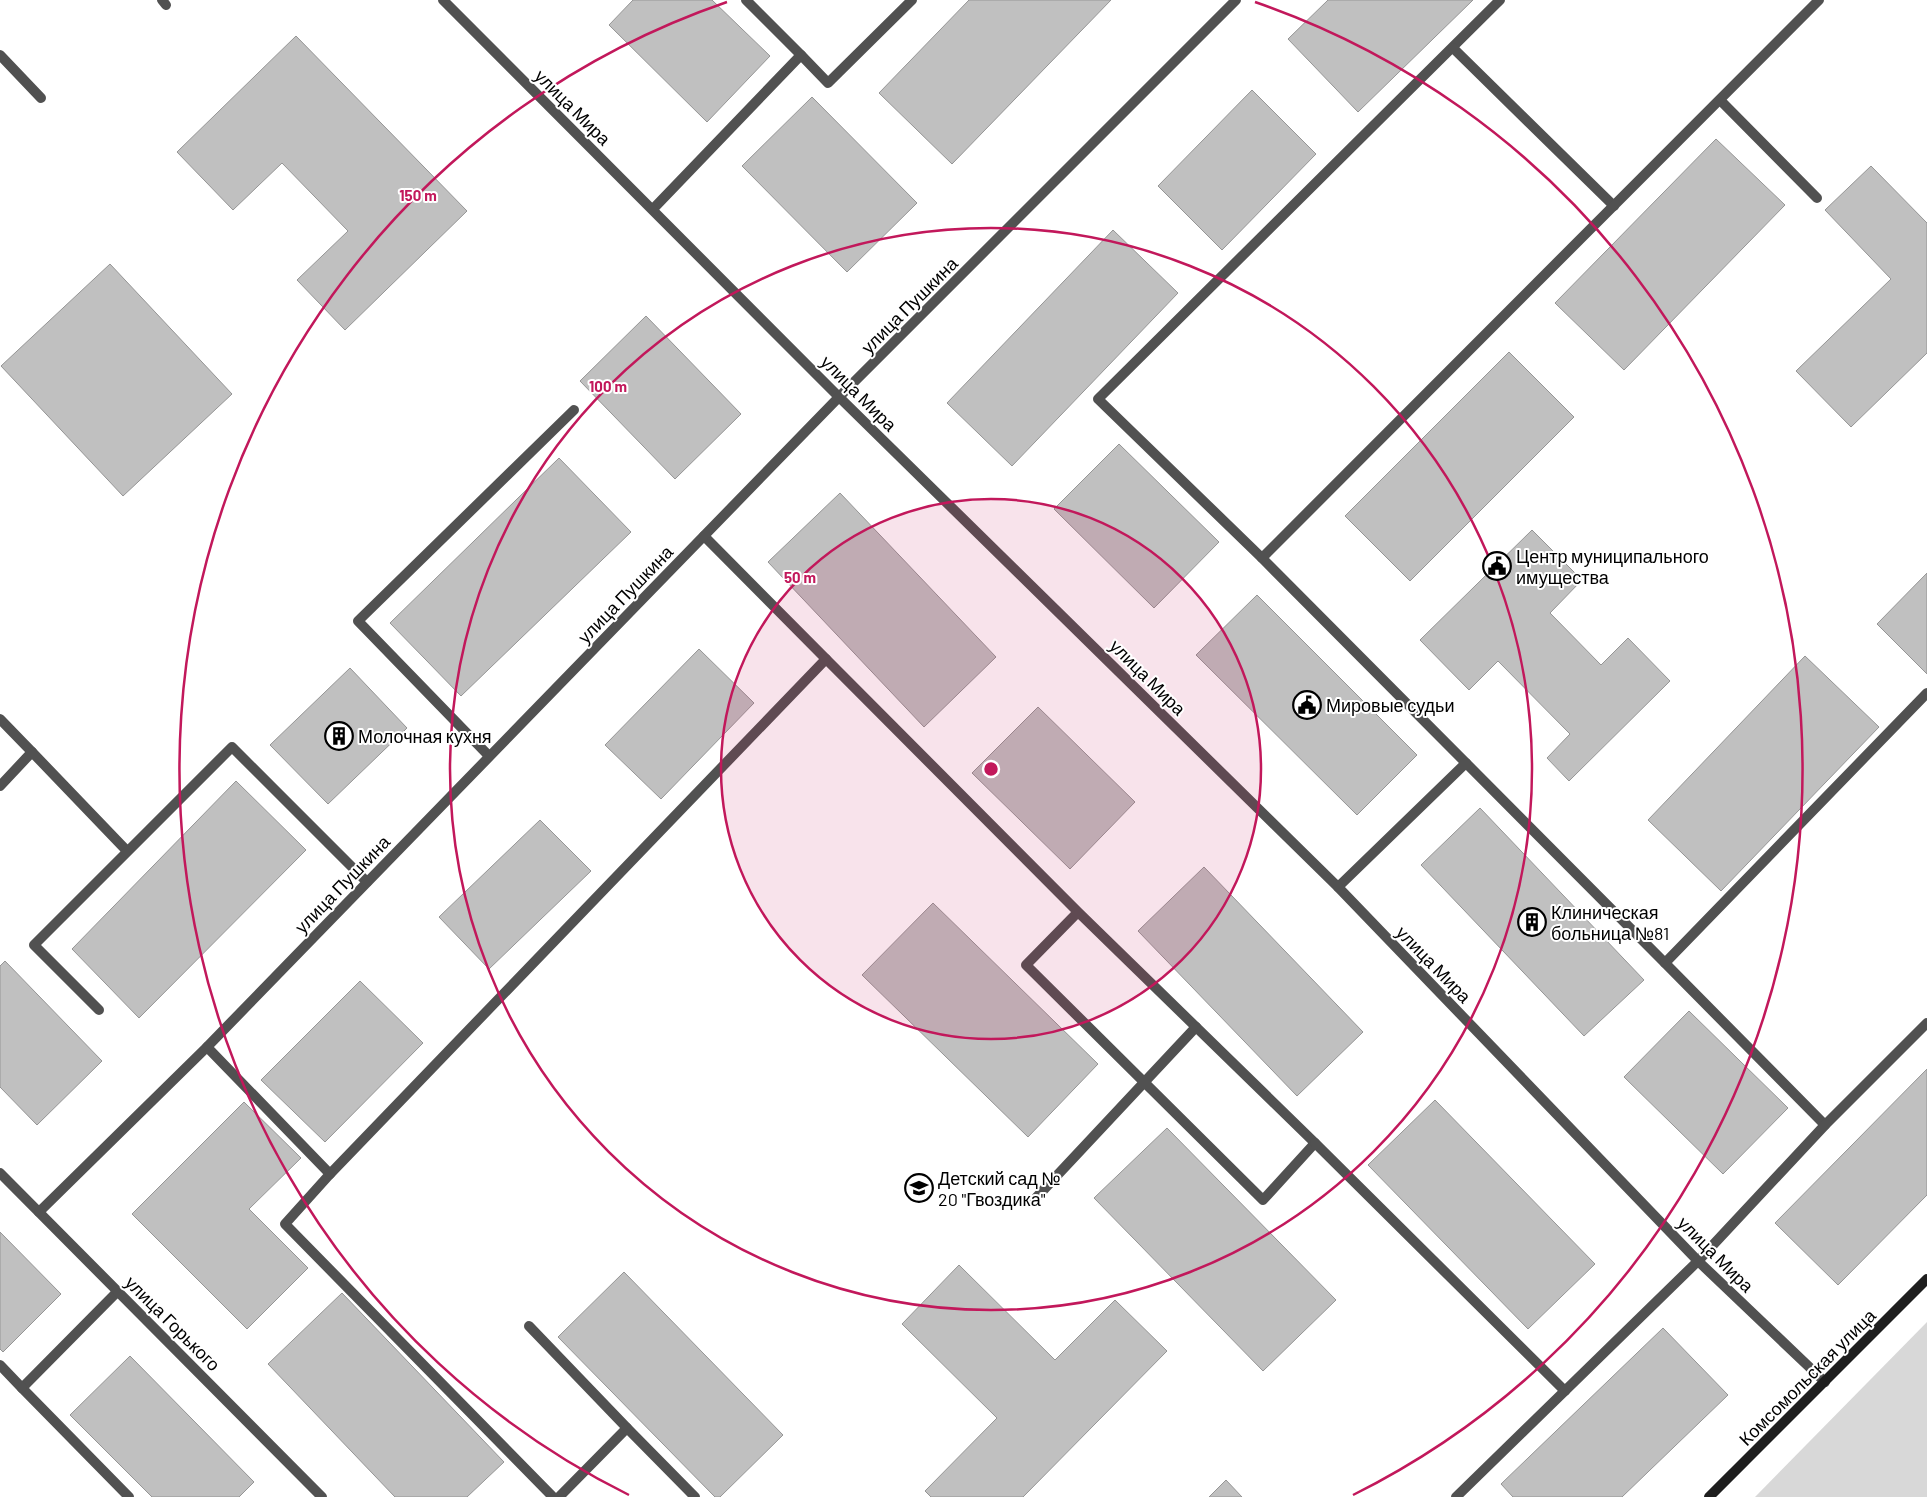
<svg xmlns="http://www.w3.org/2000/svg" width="1927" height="1497" font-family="Barlow,sans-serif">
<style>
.green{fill:#d8d8d8}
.building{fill:#c0c0c0;stroke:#959595}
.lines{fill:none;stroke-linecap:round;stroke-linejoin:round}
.service{stroke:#515151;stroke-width:10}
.minor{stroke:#515151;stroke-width:10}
.secondary{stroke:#1e1e1e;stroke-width:10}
.ring{fill:none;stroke:#c2185b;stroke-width:2.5}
.labels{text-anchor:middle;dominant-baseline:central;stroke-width:4;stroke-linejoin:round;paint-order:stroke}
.street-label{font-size:18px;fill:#000;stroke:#fff}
.poi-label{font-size:18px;fill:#000;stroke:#fff;text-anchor:start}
.centre{fill:#c2185b;stroke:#fff;stroke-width:2.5}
.ring-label{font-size:15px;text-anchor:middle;font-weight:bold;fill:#c2185b;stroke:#fff;stroke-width:4;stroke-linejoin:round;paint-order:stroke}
</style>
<rect width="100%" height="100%" fill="#fff"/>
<path class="green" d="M1927,1322V1497H1755Z"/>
<g class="building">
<path d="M633,0H712L770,56L707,122L609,25Z"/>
<path d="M969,0H1111L952,164L879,93Z"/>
<path d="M1328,0H1473L1358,112L1288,39Z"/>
<path d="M296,36L467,211L345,330L297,280L348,231L282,163L233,210L177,152Z"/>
<path d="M1252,90L1316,154L1222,250L1158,186Z"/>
<path d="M812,97L917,203L847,272L742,166Z"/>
<path d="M1716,139L1785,205L1624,370L1555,303Z"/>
<path d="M1871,166L1927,223V353L1851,427L1796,371L1891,279L1825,210Z"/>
<path d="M1113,230L1178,293L1012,466L947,403Z"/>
<path d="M110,264L232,394L123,496L1,366Z"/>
<path d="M646,316L741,414L675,479L580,381Z"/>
<path d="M1509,352L1574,417L1410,581L1345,516Z"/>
<path d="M1119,444L1219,542L1154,608L1054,509Z"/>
<path d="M559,458L631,532L461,696L390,623Z"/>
<path d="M840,493L996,657L924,727L768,562Z"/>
<path d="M1532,530L1582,580L1550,613L1601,665L1628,638L1670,681L1569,781L1547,758L1570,734L1498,661L1469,690L1420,640Z"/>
<path d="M1927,573V674L1877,624Z"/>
<path d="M1257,595L1417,755L1357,815L1196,655Z"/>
<path d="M699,649L754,703L661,799L605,745Z"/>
<path d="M1805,656L1879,727L1721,891L1648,820Z"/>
<path d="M350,668L407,728L328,804L270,745Z"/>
<path d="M1038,707L1135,802L1070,869L972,773Z"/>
<path d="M236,781L306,850L139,1018L72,949Z"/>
<path d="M1480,808L1644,980L1584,1036L1421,865Z"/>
<path d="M540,820L591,871L489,969L439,917Z"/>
<path d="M1204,867L1363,1032L1297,1096L1138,931Z"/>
<path d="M933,903L1098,1064L1028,1137L862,975Z"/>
<path d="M5,961L102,1061L37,1125L0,1087V966Z"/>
<path d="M360,981L423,1043L325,1142L261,1080Z"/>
<path d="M1689,1011L1788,1108L1723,1174L1624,1077Z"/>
<path d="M1927,1069V1195L1838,1285L1775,1223Z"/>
<path d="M1435,1100L1595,1264L1528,1329L1368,1165Z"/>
<path d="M244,1102L301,1158L249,1209L308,1268L247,1329L132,1214Z"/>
<path d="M1167,1128L1336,1300L1263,1371L1094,1198Z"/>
<path d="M0,1232L61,1294L3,1352L0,1349Z"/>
<path d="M959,1265L1055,1360L1115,1300L1167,1351L1023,1497H931L925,1491L997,1418L902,1324Z"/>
<path d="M624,1272L783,1435L720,1497H715L558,1337Z"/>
<path d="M342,1293L504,1462L467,1497H395L268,1364Z"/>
<path d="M1663,1328L1728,1395L1622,1497H1513L1501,1484Z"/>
<path d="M130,1356L254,1482L239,1497H152L70,1415Z"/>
<path d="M1226,1480L1242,1497H1209Z"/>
</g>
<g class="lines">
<g class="service">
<path d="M162,0L166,5"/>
<path d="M746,0L801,55"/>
<path d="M1500,0L1098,399L1262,558L1665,963"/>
<path d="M1453,48L1614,206"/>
<path d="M0,55L41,98"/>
<path d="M1720,100L1817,198"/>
<path d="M653,209L801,55L828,83L912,0"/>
<path d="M1262,558L1819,0"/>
<path d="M826,659L1078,912L1315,1143L1263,1200L1026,965L1078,912"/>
<path d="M0,719L32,752"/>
<path d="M489,756L358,621L574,410"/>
<path d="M0,786L32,752L127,851"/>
<path d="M1338,887L1466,763"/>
<path d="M99,1010L34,945L232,747L367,882"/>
<path d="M207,1047L330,1174L285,1224L553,1497"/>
<path d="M1825,1125L1665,963L1927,693"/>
<path d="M1315,1143L1565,1391"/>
<path d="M330,1174L826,659L704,536"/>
<path d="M1034,1200L1196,1027"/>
<path d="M118,1291L22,1388L129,1497"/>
<path d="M529,1326L627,1428"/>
<path d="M0,1365L22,1388"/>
<path d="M559,1497L627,1428L695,1497"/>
<path d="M1456,1497L1698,1261L1825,1125L1927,1023"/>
</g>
<g class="minor">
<path d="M443,0L839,397L1338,887L1698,1261L1825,1382"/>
<path d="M0,1173L322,1497"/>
<path d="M39,1212L207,1047L839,397L1236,0"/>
</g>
<path class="secondary" d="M1709,1497L1927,1279"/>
</g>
<circle cx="991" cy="769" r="270" fill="#c2185b" fill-opacity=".12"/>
<g class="ring">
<circle cx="991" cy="769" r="270"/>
<circle cx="991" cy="769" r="541"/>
<path d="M629 1495A811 811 0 0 1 727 2M1255 2A811 811 0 0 1 1353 1495"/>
</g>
<defs>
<symbol id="civic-ring" viewBox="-11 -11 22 22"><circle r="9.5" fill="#fff" stroke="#000" stroke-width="1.5"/><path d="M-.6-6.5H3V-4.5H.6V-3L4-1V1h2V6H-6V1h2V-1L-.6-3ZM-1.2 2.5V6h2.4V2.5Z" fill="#000"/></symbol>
<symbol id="building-ring" viewBox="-11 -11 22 22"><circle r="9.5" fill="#fff" stroke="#000" stroke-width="1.5"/><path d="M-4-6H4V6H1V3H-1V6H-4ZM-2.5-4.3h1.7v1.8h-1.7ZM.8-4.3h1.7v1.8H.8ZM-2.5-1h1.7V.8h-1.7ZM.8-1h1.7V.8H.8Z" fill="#000"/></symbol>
<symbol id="school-ring" viewBox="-11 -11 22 22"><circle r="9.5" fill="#fff" stroke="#000" stroke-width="1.5"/><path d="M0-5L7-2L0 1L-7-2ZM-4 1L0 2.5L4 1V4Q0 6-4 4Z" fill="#000"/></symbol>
</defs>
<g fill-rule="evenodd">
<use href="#civic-ring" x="1481" y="550" width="32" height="32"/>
<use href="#civic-ring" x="1291" y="689" width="32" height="32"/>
<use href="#building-ring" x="323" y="720" width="32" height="32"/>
<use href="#building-ring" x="1516" y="906" width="32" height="32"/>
<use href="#school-ring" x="903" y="1172" width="32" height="32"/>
</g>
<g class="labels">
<g class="street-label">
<text transform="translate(573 107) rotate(45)">улица Мира</text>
<text transform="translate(909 305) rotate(-45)">улица Пушкина</text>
<text transform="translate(859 393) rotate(45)">улица Мира</text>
<text transform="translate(625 594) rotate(-46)">улица Пушкина</text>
<text transform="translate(1148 677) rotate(45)">улица Мира</text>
<text transform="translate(342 884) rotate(-46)">улица Пушкина</text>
<text transform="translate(1434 964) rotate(46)">улица Мира</text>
<text transform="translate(1716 1254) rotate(45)">улица Мира</text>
<text transform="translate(173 1323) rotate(45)">улица Горького</text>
<text transform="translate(1807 1377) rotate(-45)">Комсомольская улица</text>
</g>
<g class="poi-label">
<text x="1516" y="556">Центр муниципального<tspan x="1516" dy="21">имущества</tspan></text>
<text x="1326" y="705">Мировые судьи</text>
<text x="358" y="736">Молочная кухня</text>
<text x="1551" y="912">Клиническая<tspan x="1551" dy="21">больница №81</tspan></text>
<text x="938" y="1178">Детский сад №<tspan x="938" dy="21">20 "Гвоздика"</tspan></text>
</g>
</g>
<circle cx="991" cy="769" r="8" class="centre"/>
<g class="ring-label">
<text x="418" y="201">150 m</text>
<text x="608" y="392">100 m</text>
<text x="800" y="583">50 m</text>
</g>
</svg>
